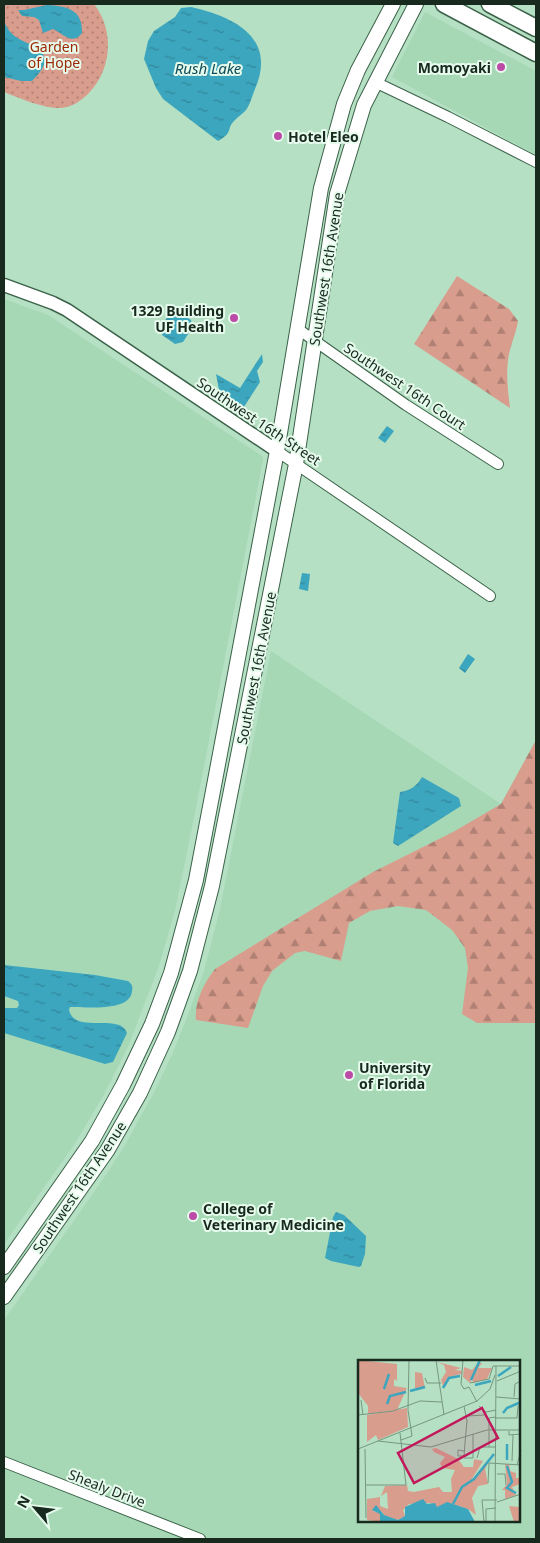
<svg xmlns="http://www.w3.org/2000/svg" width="540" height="1543" font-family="'Noto Sans',sans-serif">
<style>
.built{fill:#a6d8b6;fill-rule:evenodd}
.forest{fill:url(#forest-firs)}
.park{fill:url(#park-dots)}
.water{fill:url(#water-ripples)}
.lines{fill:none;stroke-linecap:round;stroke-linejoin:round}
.minor-casing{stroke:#3b6249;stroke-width:12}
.tertiary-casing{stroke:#3b6249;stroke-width:15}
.secondary-casing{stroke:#3b6249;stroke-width:16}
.primary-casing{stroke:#3b6249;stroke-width:19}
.minor{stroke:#fff;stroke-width:10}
.tertiary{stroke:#fff;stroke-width:12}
.secondary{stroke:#fff;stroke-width:14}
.primary{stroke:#fff;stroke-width:16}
.poi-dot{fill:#bb4ba7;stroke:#e6fbec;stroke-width:2}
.labels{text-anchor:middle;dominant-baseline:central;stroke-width:4;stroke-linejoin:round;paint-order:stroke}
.park-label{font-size:14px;fill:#9c2905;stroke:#e6fbec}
.poi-label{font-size:14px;font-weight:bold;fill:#18291e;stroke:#e6fbec;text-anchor:start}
.street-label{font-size:14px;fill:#18291e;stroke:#e6fbec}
.water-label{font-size:15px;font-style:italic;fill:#0f4c59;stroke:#e6fbec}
.inset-river{fill:none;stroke:#3ca6be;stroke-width:2.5}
.inset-road{fill:none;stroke:#769781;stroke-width:1}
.view{fill:#c2185b;fill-opacity:0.15;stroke:#c2185b;stroke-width:2.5}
.inset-edge{fill:none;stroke:#18291e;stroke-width:2.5}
</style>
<defs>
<pattern id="forest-firs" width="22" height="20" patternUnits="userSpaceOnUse" patternTransform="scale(1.25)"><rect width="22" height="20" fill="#d99d8d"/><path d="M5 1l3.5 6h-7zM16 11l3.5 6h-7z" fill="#af8073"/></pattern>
<pattern id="park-dots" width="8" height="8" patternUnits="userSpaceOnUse" patternTransform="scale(1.25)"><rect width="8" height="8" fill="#d99d8d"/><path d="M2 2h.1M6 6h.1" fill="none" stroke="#af8073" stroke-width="1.8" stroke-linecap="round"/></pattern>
<pattern id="water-ripples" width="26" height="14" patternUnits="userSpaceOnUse" patternTransform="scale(1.25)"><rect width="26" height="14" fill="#3ca6be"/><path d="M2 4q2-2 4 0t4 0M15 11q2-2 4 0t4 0" fill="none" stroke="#31879a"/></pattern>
</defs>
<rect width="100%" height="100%" fill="#b5e0c3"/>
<g class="built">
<path d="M425,12L536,71V155L392,77Z"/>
<path d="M4,299L48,315L262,456L263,460L196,808L175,911L159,966L128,1047L102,1098L74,1145L4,1244Z"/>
<path d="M271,651L501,804L536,740V1539H4V1320L106,1175L125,1145L152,1096L172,1055L189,1012L204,971L220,909ZM359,1362H519V1522H359Z"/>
</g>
<g class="forest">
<path d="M457,276L509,309L518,321C516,334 509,349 508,360C506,376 508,392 510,408L414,344Z"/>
<path d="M536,740V1023H477L462,1014L468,968L465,948L452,930L426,910L398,906L370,911L349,923L341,961L305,951L295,953L272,971L263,986L248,1028L196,1020C194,1002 204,983 215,969L373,872L453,832L501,804Z"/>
</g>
<path class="park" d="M4,4H94C115,31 112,71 87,95C81,100 75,105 67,107C50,112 20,98 4,92Z"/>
<g class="water">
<path d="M47,5C66,6 83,9 82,33C72,46 64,34 53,29L43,33L39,20L34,17L22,16L18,10H24Z"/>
<path d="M191,7C235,17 277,38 255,89C252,96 250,105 246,110C243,114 237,117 234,121C226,129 234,132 218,141L163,99L156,88L144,59L148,41L154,31L175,17L181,8Z"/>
<path d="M4,21C7,28 10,33 16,37C22,41 28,43 34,46C53,57 43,70 32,81H21L4,77Z"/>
<path d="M178,312L191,320L192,328L183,342L175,344L162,335L161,327L170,313Z"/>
<path d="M262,354L263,362L257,371L260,382L244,407L219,390L216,374L240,388Z"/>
<path d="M387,426L394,431L385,443L378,438Z"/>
<path d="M302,573L310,574L308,591L299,589Z"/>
<path d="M468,654L475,659L465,673L459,668Z"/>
<path d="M422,777L459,798L461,806L398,846L393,843L400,792C411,790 416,787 422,777Z"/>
<path d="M4,965L95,975L128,981C132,984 133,986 132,991C131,1012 85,1007 70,1007L69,1010C75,1035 120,1012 127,1033L113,1062L105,1064L4,1033V1008H17L19,1005L18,1001L4,996Z"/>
<path d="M336,1212L344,1215L366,1236L365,1254L361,1266L359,1267L331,1261L325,1258L333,1217Z"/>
</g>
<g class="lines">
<defs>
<g id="minor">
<path d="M375,82L448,117L536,162"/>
<path d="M298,329L406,405L498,464"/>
<path d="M277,451L490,596"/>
<path d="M4,1462L200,1539"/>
</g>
<path id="tertiary" d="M4,285L53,303L67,310L277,451"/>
<g id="secondary">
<path d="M4,1267L92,1141L123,1085L152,1024L171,973L196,880L213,791L277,451L321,188L344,104L358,70L393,4"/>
<path d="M4,1297L107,1151L140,1093L168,1032L190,971L212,886L296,464L337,194L364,105L416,4"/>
</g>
<g id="primary">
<path d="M444,4L536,53"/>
<path d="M490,4L536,28"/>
</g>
</defs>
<use href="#minor" class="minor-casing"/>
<use href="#tertiary" class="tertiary-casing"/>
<use href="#secondary" class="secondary-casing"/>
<use href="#primary" class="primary-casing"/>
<use href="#minor" class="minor"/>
<use href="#tertiary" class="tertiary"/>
<use href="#secondary" class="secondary"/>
<use href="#primary" class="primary"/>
</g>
<g class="poi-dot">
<circle cx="501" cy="67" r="5"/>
<circle cx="278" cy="136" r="5"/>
<circle cx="234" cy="318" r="5"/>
<circle cx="349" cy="1075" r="5"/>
<circle cx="193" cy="1216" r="5"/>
</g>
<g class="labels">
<g class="park-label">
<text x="54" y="46">Garden<tspan x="54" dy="16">of Hope</tspan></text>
</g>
<g class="poi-label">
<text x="491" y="67" text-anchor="end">Momoyaki</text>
<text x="288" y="136">Hotel Eleo</text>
<text x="224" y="310" text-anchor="end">1329 Building<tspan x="224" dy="16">UF Health</tspan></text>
<text x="359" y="1067">University<tspan x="359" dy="16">of Florida</tspan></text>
<text x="203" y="1208">College of<tspan x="203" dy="16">Veterinary Medicine</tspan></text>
</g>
<g class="street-label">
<text transform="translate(326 269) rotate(-81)">Southwest 16th Avenue</text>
<text transform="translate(405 386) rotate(34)">Southwest 16th Court</text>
<text transform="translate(259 421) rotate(34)">Southwest 16th Street</text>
<text transform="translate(256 668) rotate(-79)">Southwest 16th Avenue</text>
<text transform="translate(79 1187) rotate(-56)">Southwest 16th Avenue</text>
<text transform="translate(107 1488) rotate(21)">Shealy Drive</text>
</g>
<g class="water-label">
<text x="208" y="68">Rush Lake</text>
</g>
</g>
<g transform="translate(358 1360)">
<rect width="162" height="162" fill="#b5e0c3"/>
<path d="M119,8H134L129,19L115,23L114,18L120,17ZM49,48L50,67L20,80L18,75L9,82V55Z" fill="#d99d8d"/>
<path d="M79,2L103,8L97,10L104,11L103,14L91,17L85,26L83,20L88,12L86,5ZM120,3H124L119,10L120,17L115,18L112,23L105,17L106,7L114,10ZM78,88L100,99L106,107H115L116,99L125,101L110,125L128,102L131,101L127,109L130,124L120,126L114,138L118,155L110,149L91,143L79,147L72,143L51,144L45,150L47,156L40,160L27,156L24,152L14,151L22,153L23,162L9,160V139L22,137V146L30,149L29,132L23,136L27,126L49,125L50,131L56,132L81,127L85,132H94L93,119L97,110L84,108L82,103L87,97L76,92L74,89ZM147,104H151L152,111L158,113V118H162V124L154,127L158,135L147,139V130H144L149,124Z" fill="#d99d8d"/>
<path d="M57,12L64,13L67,28H57Z" fill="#d99d8d"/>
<path d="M0,0L39,4V21L36,19V26L49,28L39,50L10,54V46L0,33ZM151,146L162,147V162H156Z" fill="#d99d8d"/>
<path d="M65,139L69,144L77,143L79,147L89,142L110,149L117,162H22V154L14,150L18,145L26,155L40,160L47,156V147Z" fill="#3ca6be"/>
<path class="inset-river" d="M140,16L153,7M113,20L122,0M117,25L133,21M85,28L91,18L102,16M26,29L31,14M52,31L67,27M29,44L32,36L48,32M145,53L149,48L163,42M149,100V84M149,106L154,122L149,128L158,133M95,144L104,127L116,119L136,94"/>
<path class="inset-road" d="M78,0L86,55M105,0L103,24L106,29L111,27M67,18L69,23H83M139,21L163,11M112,23L131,19L135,6H163M111,27L119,42M138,37L163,39M156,37L157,24L163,21M3,40L5,55M121,46L128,52L138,50M0,55L35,51L62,41L84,42M109,56L126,55M138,58H159L160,46L163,45M131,70V58L138,57M131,71V87M151,71V75L163,74M43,80L54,76L50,50L51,0M20,81L73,87L129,70H163M0,89L119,41L132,29L137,15M7,89L8,158M106,91L100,90V96H106L107,83L109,61L106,46M106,98H115V74M119,98L122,87H138M154,101L155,75M159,105L163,90M139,114H147L148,125M130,123L131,103L163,105M8,125H48L42,73M139,142L163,134M126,162L124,140H139M128,162V149L138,148M137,162L138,6"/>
<path class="view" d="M124,48L140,78L56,123L40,93Z"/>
<rect width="162" height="162" class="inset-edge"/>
</g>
<rect width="540" height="1543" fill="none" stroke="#18291e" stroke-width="10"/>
<g transform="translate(35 1508) rotate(298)" stroke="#e6fbec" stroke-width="4" paint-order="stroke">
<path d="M0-4L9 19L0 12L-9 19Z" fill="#18291e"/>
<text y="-8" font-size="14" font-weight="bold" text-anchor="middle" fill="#18291e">N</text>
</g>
</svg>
